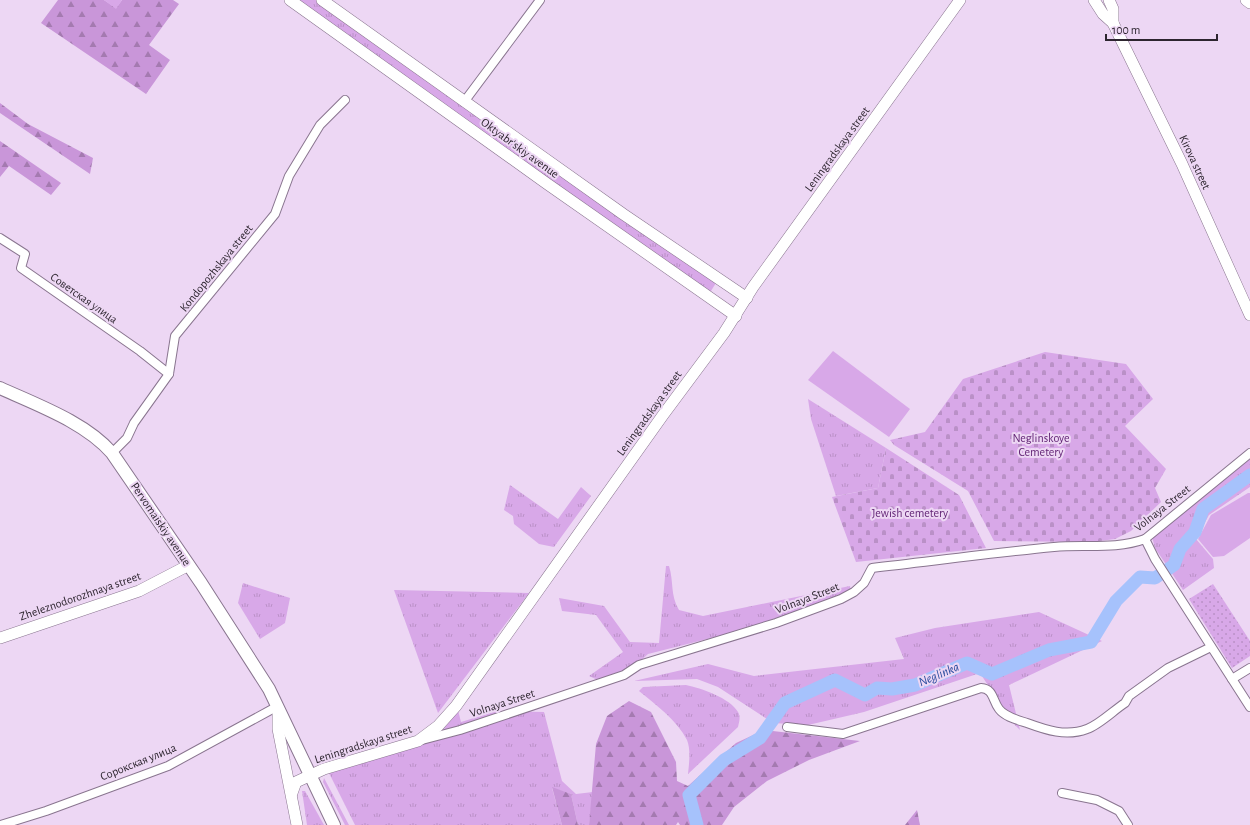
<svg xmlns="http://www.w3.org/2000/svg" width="1250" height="825" font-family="'Alegreya Sans',sans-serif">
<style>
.grass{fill:url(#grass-tufts)}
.forest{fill:url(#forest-firs)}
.cemetery{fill:url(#cemetery-stones)}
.garden{fill:url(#garden-dots)}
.pitch{fill:#d8a8e8}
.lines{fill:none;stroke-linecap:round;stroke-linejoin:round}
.river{stroke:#a6c2fc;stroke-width:13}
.street-casing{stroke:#89758f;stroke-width:10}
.secondary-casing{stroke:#89758f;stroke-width:12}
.primary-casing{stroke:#89758f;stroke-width:14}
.street{stroke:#fff;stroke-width:8}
.secondary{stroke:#fff;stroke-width:11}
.primary{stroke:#fff;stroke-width:12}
.labels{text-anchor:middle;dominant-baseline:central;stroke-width:4;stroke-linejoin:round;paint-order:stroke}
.street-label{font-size:12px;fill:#2d252f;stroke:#edd7f4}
.park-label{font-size:12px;fill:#612374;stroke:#edd7f4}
.water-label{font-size:13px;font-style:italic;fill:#284b9d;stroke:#edd7f4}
</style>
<defs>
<pattern id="grass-tufts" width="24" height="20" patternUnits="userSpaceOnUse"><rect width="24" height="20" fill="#d8a8e8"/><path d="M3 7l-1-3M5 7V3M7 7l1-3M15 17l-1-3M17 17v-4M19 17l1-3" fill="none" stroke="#ba90c7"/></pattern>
<pattern id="forest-firs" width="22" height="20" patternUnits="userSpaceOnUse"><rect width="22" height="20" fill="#c996d9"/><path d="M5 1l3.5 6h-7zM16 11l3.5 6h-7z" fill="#a47ab0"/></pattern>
<pattern id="cemetery-stones" width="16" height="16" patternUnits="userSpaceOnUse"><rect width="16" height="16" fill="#d8a8e8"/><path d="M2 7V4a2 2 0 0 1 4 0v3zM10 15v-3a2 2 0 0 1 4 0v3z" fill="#ba90c7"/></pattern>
<pattern id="garden-dots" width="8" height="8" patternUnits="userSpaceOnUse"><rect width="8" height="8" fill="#d8a8e8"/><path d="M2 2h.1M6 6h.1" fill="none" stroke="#ba90c7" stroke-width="1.8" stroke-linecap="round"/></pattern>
</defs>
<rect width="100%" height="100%" fill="#edd7f4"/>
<g class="grass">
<path d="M298,0H322L716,283L709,294Z"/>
<path d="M808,399L886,448L878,488L836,496L811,419Z"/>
<path d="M1250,459V487L1209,515L1196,539L1213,559L1214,568L1183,590L1155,548L1152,537Z"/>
<path d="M510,485L558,519L581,487L591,496L554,547L539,544L514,524L513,516L504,510Z"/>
<path d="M666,566H669C674,582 670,595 679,610L703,616L850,586L851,590L806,608L731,633L648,654L625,675L600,681L589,676L623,652L596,615L562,611L559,598L604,606L630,642L659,643Z"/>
<path d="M243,583L290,598L285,623L260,639L238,603Z"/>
<path d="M394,590L529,593L438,713Z"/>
<path d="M1039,612L1102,641L1009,685L1020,730L1011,721L980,673L864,712L808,725L773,723L718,687L697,679L634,681L708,664L754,676L904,659L895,638L935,628Z"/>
<path d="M686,685C701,688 730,698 738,712C741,717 739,722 738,727L688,774C689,764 691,750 687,740C677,720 656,705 639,691L643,687Z"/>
<path d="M458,710L461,722L497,711L544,712L562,781L576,794L593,792L589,825H578L571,794L552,788L562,825H355L329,773L416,747L443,730Z"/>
<path d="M324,778L349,825H345L323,782Z"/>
<path d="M302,791H305L324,825H307Z"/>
</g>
<g class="forest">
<path d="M58,0H104L116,8L122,0H173L179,4L149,45L170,60L146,94L41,23Z"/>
<path d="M0,84V103L28,124L93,158L90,174L0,113Z"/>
<path d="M0,141L61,183L51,195L9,166L0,177Z"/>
<path d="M629,701L651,712L676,762L677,781L688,786L736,743L764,730L860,741L809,760L767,781L734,807L722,825H680L678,822L676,825H589L596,744L607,716Z"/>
<path d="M552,787L571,794L578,825H562Z"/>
<path d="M917,810L920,825H905Z"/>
</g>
<g class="cemetery">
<path d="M1045,352L1126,364L1153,399L1125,426L1166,469L1155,488L1161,502L1131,531L1115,539L1092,542L994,541L968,491L894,445L890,440L925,432L963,379Z"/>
<path d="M886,448L959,495L986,548L856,562L832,497L878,488Z"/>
</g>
<path class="garden" d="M1213,584L1250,641V656L1232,668L1189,599Z"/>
<g class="pitch">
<path d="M104,0H122L116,9Z"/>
<path d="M833,351L910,409L889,437L808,380Z"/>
<path d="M1248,493H1250V538L1224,556L1213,557L1198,539L1211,515Z"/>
</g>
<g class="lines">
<path class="river" d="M697,825L689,795L724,760L760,738L785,703L835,680L865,695L877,688L892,689L915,685L967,663L992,674L1049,650L1091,642L1116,601L1140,577L1155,578L1174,565L1180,549L1195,532L1203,509L1250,475"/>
<defs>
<g id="street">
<path d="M464,102L540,0"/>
<path d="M0,238L25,254L21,268L140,351L169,374"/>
<path d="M112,453L127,438L134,423L169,374L175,336L275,214L289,176L320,125L345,100"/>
<path d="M1145,539L1155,559L1250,707"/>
<path d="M1232,679L1250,668"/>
<path d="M787,727L843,734L981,688C994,689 992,700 999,709C1005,717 1018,720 1027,723C1046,730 1066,737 1087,729C1099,725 1114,710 1125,703L1129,696L1168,668L1211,647"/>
<path d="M422,740L460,730L624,675L639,665L776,623L841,599L854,592L864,583L872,568C933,561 993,553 1054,547C1085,544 1115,550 1145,539L1250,453"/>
<path d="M1062,793L1097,800L1119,811L1128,825"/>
<path d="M1,825L46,811L168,766L278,706"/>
</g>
<g id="secondary">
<path d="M290,0L546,183L736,316"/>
<path d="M322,0L623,214L747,298"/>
<path d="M1094,0L1103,14L1113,23L1182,164L1250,315"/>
<path d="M1109,0L1113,9V23"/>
<path d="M1246,0L1250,3"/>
<path d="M0,638L139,591L189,565"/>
<path d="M278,708V729L297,825"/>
<path d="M292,793L296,782L324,769L418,741L438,726L456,706L663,415L724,333L753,287L960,0"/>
</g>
<path id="primary" d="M0,388C37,405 85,422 112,453L201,583L269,689L334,825"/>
</defs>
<use href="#street" class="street-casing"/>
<use href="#secondary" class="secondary-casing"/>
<use href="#primary" class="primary-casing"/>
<use href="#street" class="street"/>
<use href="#secondary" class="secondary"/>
<use href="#primary" class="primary"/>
</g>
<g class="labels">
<g class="street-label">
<text transform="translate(520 148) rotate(36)">Oktyabr'skiy avenue</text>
<text transform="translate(837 149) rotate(-54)">Leningradskaya street</text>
<text transform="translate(1195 162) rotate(65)">Kirova street</text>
<text transform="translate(216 268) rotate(-51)">Kondopozhskaya street</text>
<text transform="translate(84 298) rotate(35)">Советская улица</text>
<text transform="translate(649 413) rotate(-54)">Leningradskaya street</text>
<text transform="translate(1162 508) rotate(-38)">Volnaya Street</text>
<text transform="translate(161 524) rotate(56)">Pervomaiskiy avenue</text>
<text transform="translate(80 596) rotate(-19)">Zheleznodorozhnaya street</text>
<text transform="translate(807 598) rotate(-21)">Volnaya Street</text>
<text transform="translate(502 703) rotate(-18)">Volnaya Street</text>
<text transform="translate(363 744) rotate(-18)">Leningradskaya street</text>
<text transform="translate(138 762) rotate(-22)">Сорокская улица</text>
</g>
<g class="park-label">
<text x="1041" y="438">Neglinskoye<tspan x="1041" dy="14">Cemetery</tspan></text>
<text x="910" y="513">Jewish cemetery</text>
</g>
<g class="water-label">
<text transform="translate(939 675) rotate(-23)">Neglinka</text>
</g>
</g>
<path d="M1106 34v6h111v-6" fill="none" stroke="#2d252f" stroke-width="2"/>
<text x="1112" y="34" font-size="12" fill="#2d252f" stroke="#edd7f4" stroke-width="3" paint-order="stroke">100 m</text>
</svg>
